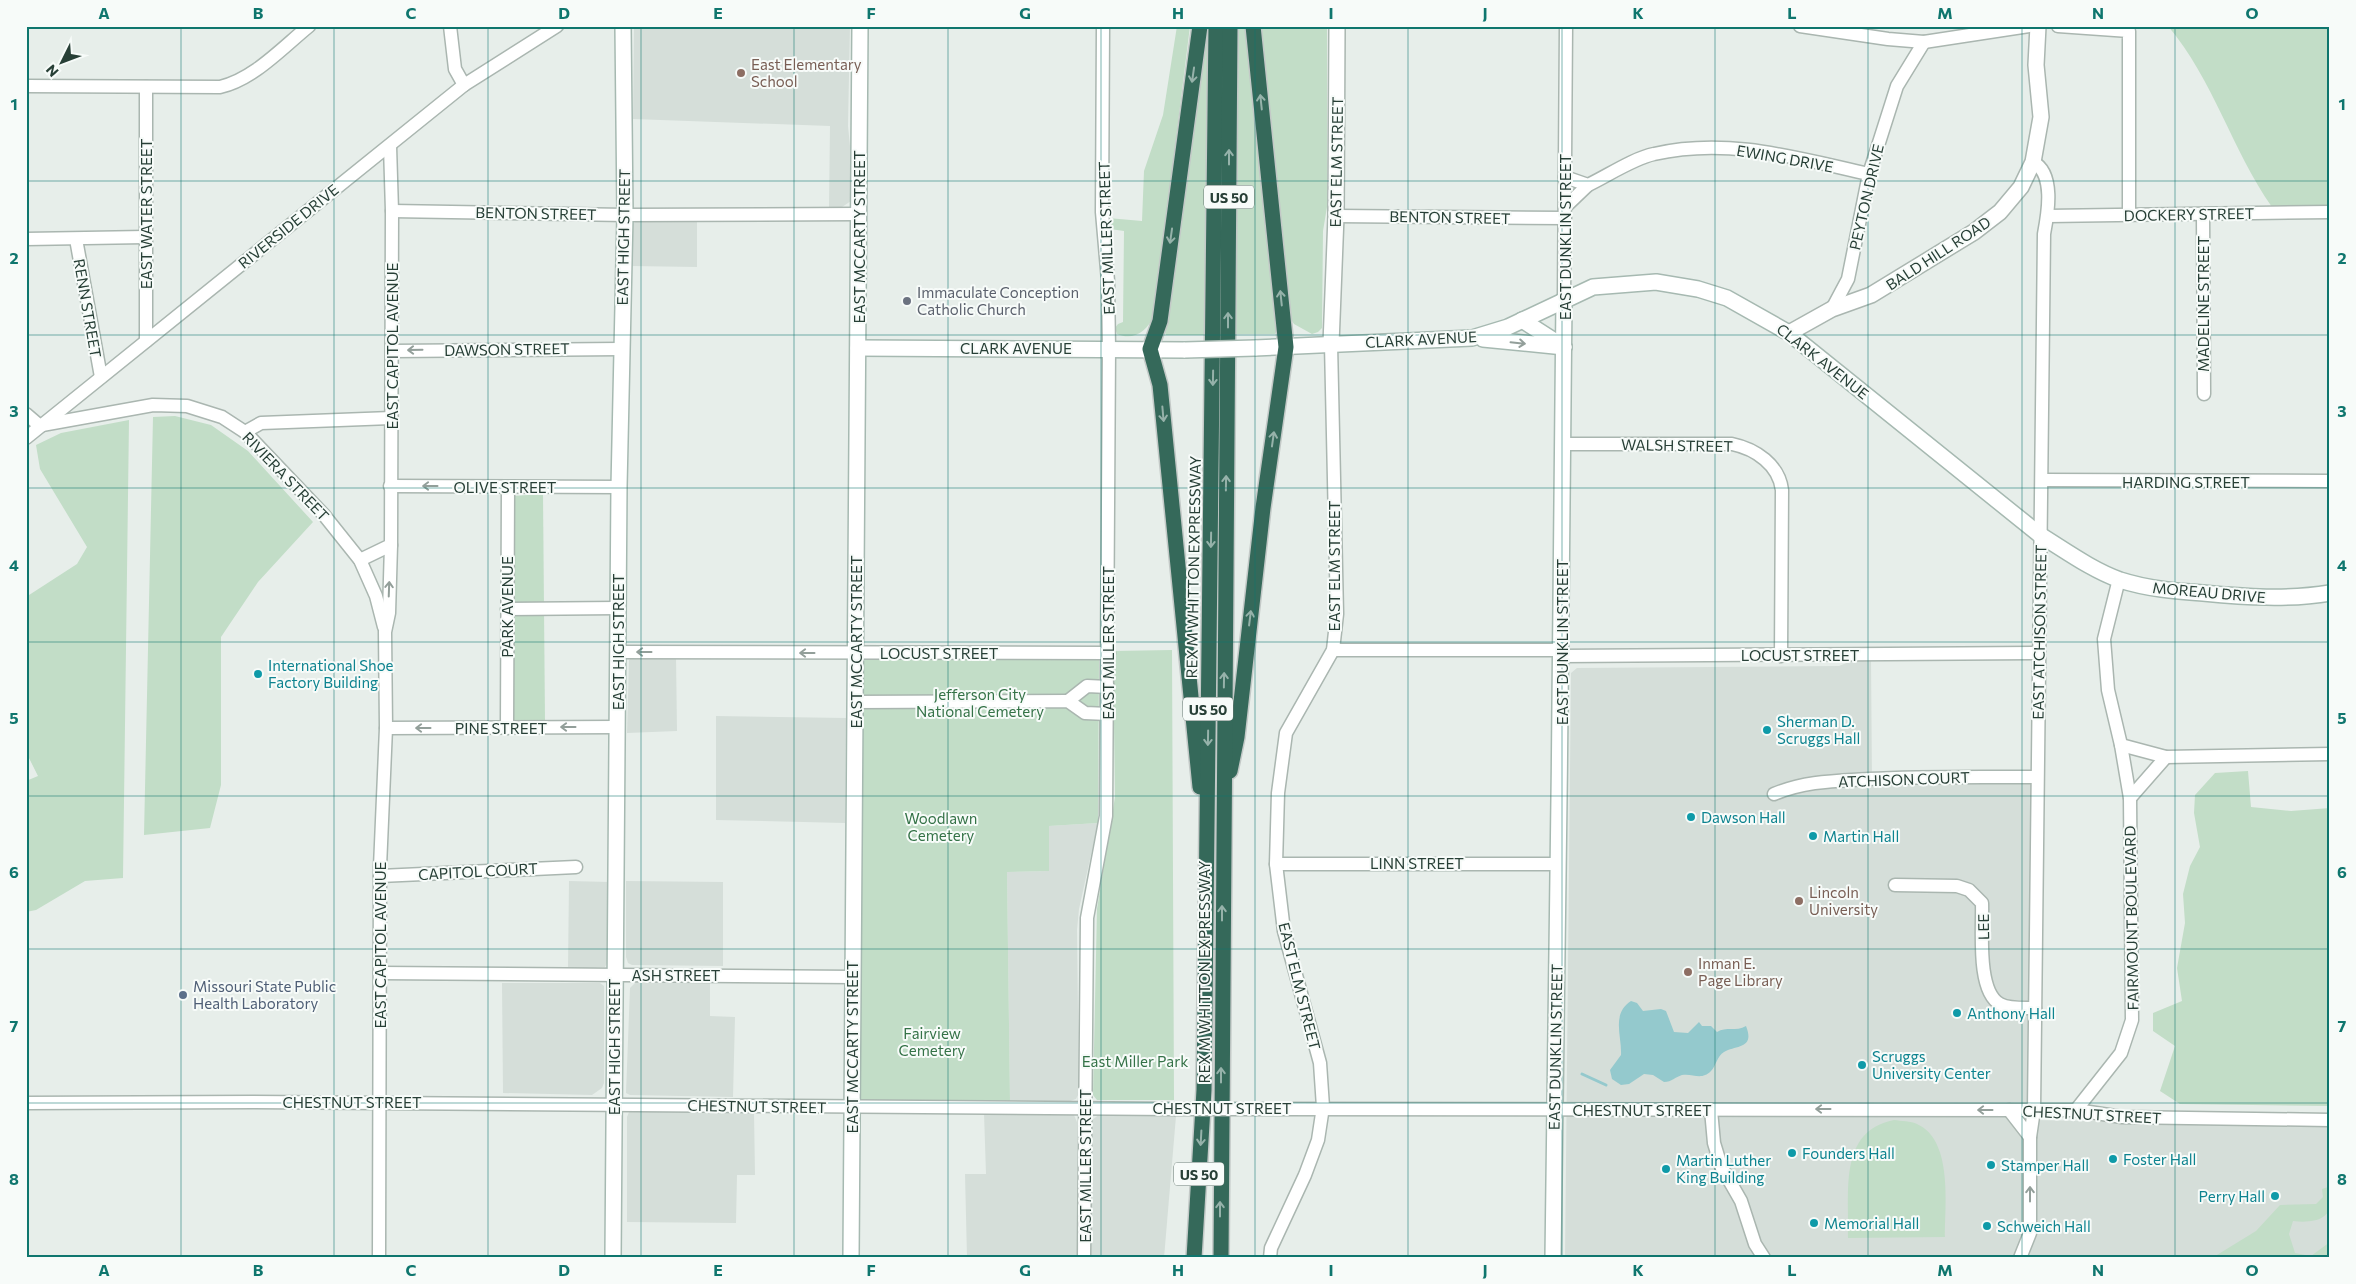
<svg xmlns="http://www.w3.org/2000/svg" width="2356" height="1284" font-family="Commissioner,sans-serif">
<style>
.built{fill:#d5ded9}
.green{fill:#c2ddc7}
.water{fill:#94c9cd}
.lines{fill:none;stroke-linecap:round;stroke-linejoin:round}
.stream{stroke:#94c9cd;stroke-width:3}
.minor-casing{stroke:#aab6b0;stroke-width:15}
.tertiary-casing{stroke:#aab6b0;stroke-width:18}
.secondary-casing{stroke:#a6b9b1;stroke-width:18}
.motorway-casing{stroke:#c3c9c7;stroke-width:18}
.minor{stroke:#fff;stroke-width:12}
.tertiary{stroke:#fff;stroke-width:15}
.secondary{stroke:#fff;stroke-width:15}
.motorway{stroke:#35695a;stroke-width:15}
.minor-bridge-casing{stroke:#aab6b0;stroke-width:15;stroke-linecap:butt}
.secondary-bridge-casing{stroke:#a6b9b1;stroke-width:18;stroke-linecap:butt}
.minor-bridge{stroke:#fff;stroke-width:12}
.secondary-bridge{stroke:#fff;stroke-width:15}
.oneway{stroke:#96b2aa}
.oneway2{stroke:#939f9a}
.grid{fill:none;stroke:#0f766e;stroke-width:1;stroke-opacity:0.55}
.education-dot{fill:#8d6e63;stroke:#f7fbf9;stroke-width:2}
.worship-dot{fill:#6b7280;stroke:#f7fbf9;stroke-width:2}
.culture-dot{fill:#0f9aa8;stroke:#f7fbf9;stroke-width:2}
.service-dot{fill:#5c6f8a;stroke:#f7fbf9;stroke-width:2}
.labels{text-anchor:middle;dominant-baseline:central;stroke-width:4;stroke-linejoin:round;paint-order:stroke}
.shield{fill:#f7fbf9;stroke:#657770;stroke-width:1}
.shield-label{font-size:14px;font-weight:bold;fill:#273f36}
.education-label{font-size:15px;fill:#785e54;stroke:#f7fbf9;text-anchor:start}
.street-label{font-size:15px;fill:#273f36;stroke:#f7fbf9}
.worship-label{font-size:15px;fill:#5b616d;stroke:#f7fbf9;text-anchor:start}
.culture-label{font-size:15px;fill:#0d838f;stroke:#f7fbf9;text-anchor:start}
.park-label{font-size:15px;fill:#347247;stroke:#f7fbf9}
.service-label{font-size:15px;fill:#4e5e75;stroke:#f7fbf9;text-anchor:start}
.neatline{fill:none;stroke:#0f766e;stroke-width:2}
.grid-label{font-size:16px;text-anchor:middle;font-weight:bold;fill:#0f766e}
</style>
<rect width="100%" height="100%" fill="#e7eeea"/>
<g class="built">
<path d="M634,26H850L848,126L851,156V201L842,207L829,208L830,126L633,119Z"/>
<path d="M637,220L697,221V267L631,266L632,225Z"/>
<path d="M676,656L677,731L627,733L629,660L633,657Z"/>
<path d="M1859,658H1871L1872,784L2031,783L2029,1120L2330,1125V1258H1565L1571,673L1577,668L1839,666Z"/>
<path d="M716,716L846,718L845,823L716,820Z"/>
<path d="M1098,823L1079,909L1077,930L1079,1093L1076,1099L1070,1101H1010L1007,872L1049,871V826Z"/>
<path d="M569,881L609,882L607,963L605,967L568,969Z"/>
<path d="M626,881L723,882V966L632,965L628,963L626,957Z"/>
<path d="M640,981H710V1016L735,1017L733,1097L630,1095L626,1093L630,988L636,982Z"/>
<path d="M502,983H600L604,986V1083L602,1088L592,1095L503,1093Z"/>
<path d="M634,1109L754,1112L755,1175H737L736,1223L627,1222V1117L629,1112Z"/>
<path d="M984,1113H1070L1074,1115L1077,1122V1258H967L965,1174H986Z"/>
<path d="M1100,1114L1176,1116L1164,1258H1090L1092,1120Z"/>
</g>
<g class="green">
<path d="M1177,26H1190L1154,316C1147,331 1134,341 1117,334L1115,328L1118,324L1123,322L1124,231L1110,229L1108,218L1142,221L1144,171L1163,115Z"/>
<path d="M1202,26H1210L1205,335H1166L1163,328Z"/>
<path d="M1239,26H1247L1278,330L1275,334H1235Z"/>
<path d="M1257,26H1327V207L1323,231L1322,328L1318,332L1312,334L1294,324L1288,315Z"/>
<path d="M2168,26H2330V207H2272C2232,150 2213,79 2168,26Z"/>
<path d="M175,416L211,425L248,451L313,522L258,582L221,637V785L210,828L144,835L153,417Z"/>
<path d="M129,420L123,878L85,881L36,910L26,912V781L38,776L26,752V597L77,564L87,547L40,469L36,445L61,433Z"/>
<path d="M543,494L545,721L516,722L512,720L513,496Z"/>
<path d="M1172,650L1174,1100H1097L1093,1095L1097,909L1115,797L1113,651Z"/>
<path d="M871,658H1094L1099,660L1098,823L1049,826V871L1007,872L1010,1101L863,1102L859,1097L863,664L865,659Z"/>
<path d="M2248,771L2251,807L2291,811L2330,808V1106L2180,1104L2160,1091L2175,1046L2153,1031V1013L2182,1001L2177,968L2185,923L2183,894L2190,866L2200,847L2194,813L2195,795L2215,773Z"/>
<path d="M1894,1120C1901,1121 1911,1121 1917,1124C1953,1140 1945,1204 1945,1237L1848,1238C1850,1194 1837,1131 1894,1120Z"/>
<path d="M2328,1187C2339,1217 2318,1224 2293,1221L2289,1234L2295,1253L2311,1256L2330,1242V1258H2212L2256,1231L2280,1205L2316,1204L2323,1197L2322,1189Z"/>
</g>
<path class="water" d="M1631,1001L1637,1003L1643,1011L1661,1009L1666,1011L1674,1032L1688,1033L1699,1022L1702,1026H1711L1717,1032C1726,1026 1736,1032 1746,1026C1755,1049 1737,1045 1724,1052C1717,1056 1716,1066 1711,1071C1701,1081 1693,1073 1682,1075C1675,1077 1672,1082 1664,1082L1653,1075L1644,1074L1629,1084L1621,1085L1612,1079L1610,1070L1621,1055C1622,1036 1611,1014 1631,1001Z"/>
<g class="lines">
<path class="stream" d="M1582,1074L1606,1085"/>
<defs>
<g id="minor">
<path d="M450,26L455,69L464,85"/>
<path d="M1800,26L1888,39L1924,42L2029,26"/>
<path d="M2058,26L2129,31V215"/>
<path d="M26,86L220,87C254,79 282,48 309,26"/>
<path d="M146,87V341"/>
<path d="M1565,177L1588,185C1607,176 1634,158 1654,154C1728,137 1796,158 1869,174"/>
<path d="M1565,207L1588,185"/>
<path d="M392,211L625,215L859,214"/>
<path d="M2203,214L2204,394"/>
<path d="M1336,216L1565,218"/>
<path d="M2048,216L2330,212"/>
<path d="M26,239L145,237"/>
<path d="M76,239L101,377"/>
<path d="M1564,299L1566,26"/>
<path d="M1832,309L1848,279L1869,174L1897,86L1924,42"/>
<path d="M392,351L621,349"/>
<path d="M26,414L40,426"/>
<path d="M42,425L153,405L187,406L222,417L245,432L324,515L360,560L376,596L384,627"/>
<path d="M245,432L261,423L391,418"/>
<path d="M26,438L464,85L557,26"/>
<path d="M1563,444H1732C1756,449 1779,465 1782,490L1781,656"/>
<path d="M2042,480L2330,481"/>
<path d="M390,486L619,487"/>
<path d="M360,560L391,545L392,211L390,146"/>
<path d="M507,609L618,608"/>
<path d="M1333,650H1561"/>
<path d="M619,652L1109,653"/>
<path d="M1561,656L2038,653"/>
<path d="M1068,701L1087,686L1108,687"/>
<path d="M855,702L1068,701L1085,713L1108,714"/>
<path d="M386,728L617,727"/>
<path d="M507,728L508,487"/>
<path d="M2121,745L2166,757L2330,754"/>
<path d="M1774,794C1805,781 1834,781 1868,779C1924,776 1981,777 2037,777"/>
<path d="M2130,798L2166,757"/>
<path d="M1276,864H1557"/>
<path d="M380,876L576,867"/>
<path d="M1895,885L1957,886L1969,890L1982,903C1983,927 1976,991 2000,1004C2009,1009 2024,1008 2035,1008"/>
<path d="M380,973L853,977"/>
<path d="M26,1103L253,1102L1174,1109"/>
<path d="M1257,1109L2034,1110H2076L2122,1117L2330,1120"/>
<path d="M1711,1110L1714,1143L1721,1166L1741,1201L1755,1244L1764,1258"/>
<path d="M2009,1110L2030,1137"/>
<path d="M2076,1110L2121,1053L2132,1020L2130,798L2121,745L2108,690L2104,639L2119,579"/>
<path d="M379,1258L380,867L386,728L385,632L389,613L391,545"/>
<path d="M1084,1258L1087,918L1106,816L1109,349L1108,281L1102,212L1103,26"/>
<path d="M1270,1258L1271,1248L1305,1175L1318,1140L1323,1107L1320,1063L1284,931L1276,864L1278,793L1286,733L1333,650L1337,614L1331,344"/>
<path d="M2020,1258L2030,1233V1137L2034,1110L2044,234C2048,213 2055,173 2033,162"/>
</g>
<g id="tertiary">
<path d="M1789,333L1832,309L1871,295L1974,232L2000,212L2021,187L2033,162L2041,117L2036,65L2038,26"/>
<path d="M1331,344L1336,216L1337,26"/>
</g>
<g id="secondary">
<path d="M1522,320L1564,347"/>
<path d="M1483,339L1564,347"/>
<path d="M858,348L1185,350"/>
<path d="M1255,348L1472,338L1508,327L1593,287L1656,282L1698,289L1727,298L1789,333L2040,535C2066,551 2092,570 2120,580C2148,589 2175,591 2203,593C2245,597 2288,600 2330,593"/>
<path d="M613,1258L619,487L625,215L623,26"/>
<path d="M851,1258L860,26"/>
<path d="M1553,1258C1556,938 1563,619 1564,299"/>
</g>
<g id="motorway">
<path d="M1230,771L1237,737L1263,508L1286,347L1253,26"/>
<path d="M1200,787L1160,385L1150,349L1160,321L1200,26"/>
<path d="M1194,1258L1204,1090L1216,26"/>
<path d="M1221,1258L1230,26"/>
</g>
</defs>
<use href="#minor" class="minor-casing"/>
<use href="#tertiary" class="tertiary-casing"/>
<use href="#secondary" class="secondary-casing"/>
<use href="#motorway" class="motorway-casing"/>
<use href="#minor" class="minor"/>
<use href="#tertiary" class="tertiary"/>
<use href="#secondary" class="secondary"/>
<use href="#motorway" class="motorway"/>
<defs>
<path id="minor-bridge" d="M1174,1109H1257"/>
<path id="secondary-bridge" d="M1185,350L1255,348"/>
</defs>
<use href="#minor-bridge" class="minor-bridge-casing"/>
<use href="#secondary-bridge" class="secondary-bridge-casing"/>
<use href="#minor-bridge" class="minor-bridge"/>
<use href="#secondary-bridge" class="secondary-bridge"/>
</g>
<defs><path id="oneway-shaft" d="M-6 0H5M1.5-3L5.5 0L1.5 3" fill="none" stroke-width="1.6" stroke-linecap="round" stroke-linejoin="round" transform="scale(1.25)"/></defs>
<g class="oneway">
<use href="#oneway-shaft" transform="translate(1193 75) rotate(98)"/>
<use href="#oneway-shaft" transform="translate(1261 102) rotate(-96)"/>
<use href="#oneway-shaft" transform="translate(1229 157) rotate(-90)"/>
<use href="#oneway-shaft" transform="translate(1171 236) rotate(98)"/>
<use href="#oneway-shaft" transform="translate(1281 298) rotate(-96)"/>
<use href="#oneway-shaft" transform="translate(1228 320) rotate(-90)"/>
<use href="#oneway-shaft" transform="translate(1213 378) rotate(91)"/>
<use href="#oneway-shaft" transform="translate(1163 414) rotate(85)"/>
<use href="#oneway-shaft" transform="translate(1273 439) rotate(-82)"/>
<use href="#oneway-shaft" transform="translate(1226 483) rotate(-89)"/>
<use href="#oneway-shaft" transform="translate(1211 540) rotate(91)"/>
<use href="#oneway-shaft" transform="translate(1250 618) rotate(-83)"/>
<use href="#oneway-shaft" transform="translate(1224 680) rotate(-89)"/>
<use href="#oneway-shaft" transform="translate(1208 738) rotate(91)"/>
<use href="#oneway-shaft" transform="translate(1222 913) rotate(-90)"/>
<use href="#oneway-shaft" transform="translate(1221 1075) rotate(-90)"/>
<use href="#oneway-shaft" transform="translate(1201 1138) rotate(93)"/>
<use href="#oneway-shaft" transform="translate(1220 1209) rotate(-90)"/>
</g>
<g class="oneway2">
<use href="#oneway-shaft" transform="translate(1518 343) rotate(6)"/>
<use href="#oneway-shaft" transform="translate(415 350) rotate(179)"/>
<use href="#oneway-shaft" transform="translate(430 486) rotate(-180)"/>
<use href="#oneway-shaft" transform="translate(389 589) rotate(-88)"/>
<use href="#oneway-shaft" transform="translate(644 652) rotate(-180)"/>
<use href="#oneway-shaft" transform="translate(807 653) rotate(-180)"/>
<use href="#oneway-shaft" transform="translate(568 727) rotate(180)"/>
<use href="#oneway-shaft" transform="translate(423 728) rotate(180)"/>
<use href="#oneway-shaft" transform="translate(1823 1109) rotate(-180)"/>
<use href="#oneway-shaft" transform="translate(1985 1110) rotate(180)"/>
<use href="#oneway-shaft" transform="translate(2030 1194) rotate(-90)"/>
</g>
<path class="grid" d="M181,26V1258M334,26V1258M488,26V1258M641,26V1258M794,26V1258M948,26V1258M1101,26V1258M1255,26V1258M1408,26V1258M1562,26V1258M1715,26V1258M1868,26V1258M2022,26V1258M2175,26V1258M26,181H2330M26,335H2330M26,488H2330M26,642H2330M26,796H2330M26,949H2330M26,1103H2330"/>
<g class="education-dot">
<circle cx="741" cy="73" r="5"/>
<circle cx="1799" cy="901" r="5"/>
<circle cx="1688" cy="972" r="5"/>
</g>
<circle class="worship-dot" cx="907" cy="301" r="5"/>
<g class="culture-dot">
<circle cx="258" cy="674" r="5"/>
<circle cx="1767" cy="730" r="5"/>
<circle cx="1691" cy="817" r="5"/>
<circle cx="1813" cy="836" r="5"/>
<circle cx="1957" cy="1013" r="5"/>
<circle cx="1862" cy="1065" r="5"/>
<circle cx="1792" cy="1153" r="5"/>
<circle cx="2113" cy="1159" r="5"/>
<circle cx="1991" cy="1165" r="5"/>
<circle cx="1666" cy="1169" r="5"/>
<circle cx="2275" cy="1196" r="5"/>
<circle cx="1814" cy="1223" r="5"/>
<circle cx="1987" cy="1226" r="5"/>
</g>
<circle class="service-dot" cx="183" cy="995" r="5"/>
<g class="labels">
<g class="shield">
<rect x="1204" y="185.5" width="50" height="23" rx="4"/>
<rect x="1183" y="697.5" width="50" height="23" rx="4"/>
<rect x="1174" y="1162.5" width="50" height="23" rx="4"/>
</g>
<g class="shield-label">
<text x="1229" y="197">US 50</text>
<text x="1208" y="709">US 50</text>
<text x="1199" y="1174">US 50</text>
</g>
<g class="education-label">
<text x="751" y="64">East Elementary<tspan x="751" dy="17">School</tspan></text>
<text x="1809" y="892">Lincoln<tspan x="1809" dy="17">University</tspan></text>
<text x="1698" y="963">Inman E.<tspan x="1698" dy="17">Page Library</tspan></text>
</g>
<g class="street-label">
<text transform="translate(1785 158) rotate(10)">EWING DRIVE</text>
<text transform="translate(1336 162) rotate(-89)">EAST ELM STREET</text>
<text transform="translate(1866 197) rotate(-77)">PEYTON DRIVE</text>
<text transform="translate(536 213) rotate(1)">BENTON STREET</text>
<text transform="translate(146 214) rotate(-90)">EAST WATER STREET</text>
<text transform="translate(2189 214) rotate(-1)">DOCKERY STREET</text>
<text transform="translate(1450 217) rotate(1)">BENTON STREET</text>
<text transform="translate(288 226) rotate(-39)">RIVERSIDE DRIVE</text>
<text transform="translate(623 237) rotate(-89)">EAST HIGH STREET</text>
<text transform="translate(859 237) rotate(-90)">EAST MCCARTY STREET</text>
<text transform="translate(1565 237) rotate(-90)">EAST DUNKLIN STREET</text>
<text transform="translate(1106 238) rotate(-92)">EAST MILLER STREET</text>
<text transform="translate(1938 253) rotate(-33)">BALD HILL ROAD</text>
<text transform="translate(2203 304) rotate(-90)">MADELINE STREET</text>
<text transform="translate(88 308) rotate(80)">RENN STREET</text>
<text transform="translate(1421 339) rotate(-3)">CLARK AVENUE</text>
<text transform="translate(392 346) rotate(-90)">EAST CAPITOL AVENUE</text>
<text x="1016" y="348">CLARK AVENUE</text>
<text transform="translate(507 349) rotate(-1)">DAWSON STREET</text>
<text transform="translate(1823 361) rotate(38)">CLARK AVENUE</text>
<text transform="translate(1677 445) rotate(1)">WALSH STREET</text>
<text transform="translate(286 476) rotate(46)">RIVIERA STREET</text>
<text x="2186" y="482">HARDING STREET</text>
<text x="505" y="487">OLIVE STREET</text>
<text transform="translate(1334 566) rotate(-90)">EAST ELM STREET</text>
<text transform="translate(1193 567) rotate(-89)">REX M WHITTON EXPRESSWAY</text>
<text transform="translate(2209 592) rotate(5)">MOREAU DRIVE</text>
<text transform="translate(507 607) rotate(-90)">PARK AVENUE</text>
<text transform="translate(2039 632) rotate(-89)">EAST ATCHISON STREET</text>
<text transform="translate(618 642) rotate(-90)">EAST HIGH STREET</text>
<text transform="translate(856 642) rotate(-90)">EAST MCCARTY STREET</text>
<text transform="translate(1562 642) rotate(-90)">EAST DUNKLIN STREET</text>
<text transform="translate(1108 643) rotate(-90)">EAST MILLER STREET</text>
<text x="939" y="653">LOCUST STREET</text>
<text x="1800" y="655">LOCUST STREET</text>
<text x="501" y="728">PINE STREET</text>
<text transform="translate(1904 779) rotate(-2)">ATCHISON COURT</text>
<text x="1417" y="863">LINN STREET</text>
<text transform="translate(478 871) rotate(-3)">CAPITOL COURT</text>
<text transform="translate(2131 918) rotate(-91)">FAIRMOUNT BOULEVARD</text>
<text transform="translate(1983 927) rotate(-91)">LEE</text>
<text transform="translate(380 945) rotate(-90)">EAST CAPITOL AVENUE</text>
<text transform="translate(1204 972) rotate(-90)">REX M WHITTON EXPRESSWAY</text>
<text x="676" y="975">ASH STREET</text>
<text transform="translate(1300 986) rotate(76)">EAST ELM STREET</text>
<text transform="translate(614 1047) rotate(-90)">EAST HIGH STREET</text>
<text transform="translate(852 1047) rotate(-90)">EAST MCCARTY STREET</text>
<text transform="translate(1555 1047) rotate(-89)">EAST DUNKLIN STREET</text>
<text x="352" y="1102">CHESTNUT STREET</text>
<text transform="translate(757 1106) rotate(1)">CHESTNUT STREET</text>
<text x="1222" y="1108">CHESTNUT STREET</text>
<text x="1642" y="1110">CHESTNUT STREET</text>
<text transform="translate(2092 1114) rotate(3)">CHESTNUT STREET</text>
<text transform="translate(1085 1166) rotate(-90)">EAST MILLER STREET</text>
</g>
<g class="worship-label">
<text x="917" y="292">Immaculate Conception<tspan x="917" dy="17">Catholic Church</tspan></text>
</g>
<g class="culture-label">
<text x="268" y="665">International Shoe<tspan x="268" dy="17">Factory Building</tspan></text>
<text x="1777" y="721">Sherman D.<tspan x="1777" dy="17">Scruggs Hall</tspan></text>
<text x="1701" y="817">Dawson Hall</text>
<text x="1823" y="836">Martin Hall</text>
<text x="1967" y="1013">Anthony Hall</text>
<text x="1872" y="1056">Scruggs<tspan x="1872" dy="17">University Center</tspan></text>
<text x="1802" y="1153">Founders Hall</text>
<text x="2123" y="1159">Foster Hall</text>
<text x="1676" y="1160">Martin Luther<tspan x="1676" dy="17">King Building</tspan></text>
<text x="2001" y="1165">Stamper Hall</text>
<text x="2265" y="1196" text-anchor="end">Perry Hall</text>
<text x="1824" y="1223">Memorial Hall</text>
<text x="1997" y="1226">Schweich Hall</text>
</g>
<g class="park-label">
<text x="980" y="694">Jefferson City<tspan x="980" dy="17">National Cemetery</tspan></text>
<text x="941" y="818">Woodlawn<tspan x="941" dy="17">Cemetery</tspan></text>
<text x="932" y="1033">Fairview<tspan x="932" dy="17">Cemetery</tspan></text>
<text x="1135" y="1061">East Miller Park</text>
</g>
<g class="service-label">
<text x="193" y="986">Missouri State Public<tspan x="193" dy="17">Health Laboratory</tspan></text>
</g>
</g>
<rect width="2356" height="1284" fill="none" stroke="#f7fbf9" stroke-width="55"/>
<g transform="translate(62 62) rotate(228)" stroke="#f7fbf9" stroke-width="4" paint-order="stroke">
<path d="M0-4L9 19L0 12L-9 19Z" fill="#273f36"/>
<text y="-8" font-size="14" font-weight="bold" text-anchor="middle" fill="#273f36">N</text>
</g>
<rect x="28" y="28" width="2300" height="1228" class="neatline"/>
<g class="grid-label">
<text x="104" y="19">A</text>
<text x="258" y="19">B</text>
<text x="411" y="19">C</text>
<text x="564" y="19">D</text>
<text x="718" y="19">E</text>
<text x="871" y="19">F</text>
<text x="1025" y="19">G</text>
<text x="1178" y="19">H</text>
<text x="1331" y="19">I</text>
<text x="1485" y="19">J</text>
<text x="1638" y="19">K</text>
<text x="1792" y="19">L</text>
<text x="1945" y="19">M</text>
<text x="2098" y="19">N</text>
<text x="2252" y="19">O</text>
<text x="14" y="110">1</text>
<text x="2342" y="110">1</text>
<text x="14" y="264">2</text>
<text x="2342" y="264">2</text>
<text x="14" y="417">3</text>
<text x="2342" y="417">3</text>
<text x="14" y="571">4</text>
<text x="2342" y="571">4</text>
<text x="14" y="724">5</text>
<text x="2342" y="724">5</text>
<text x="14" y="878">6</text>
<text x="2342" y="878">6</text>
<text x="14" y="1032">7</text>
<text x="2342" y="1032">7</text>
<text x="14" y="1185">8</text>
<text x="2342" y="1185">8</text>
<text x="104" y="1276">A</text>
<text x="258" y="1276">B</text>
<text x="411" y="1276">C</text>
<text x="564" y="1276">D</text>
<text x="718" y="1276">E</text>
<text x="871" y="1276">F</text>
<text x="1025" y="1276">G</text>
<text x="1178" y="1276">H</text>
<text x="1331" y="1276">I</text>
<text x="1485" y="1276">J</text>
<text x="1638" y="1276">K</text>
<text x="1792" y="1276">L</text>
<text x="1945" y="1276">M</text>
<text x="2098" y="1276">N</text>
<text x="2252" y="1276">O</text>
</g>
</svg>
